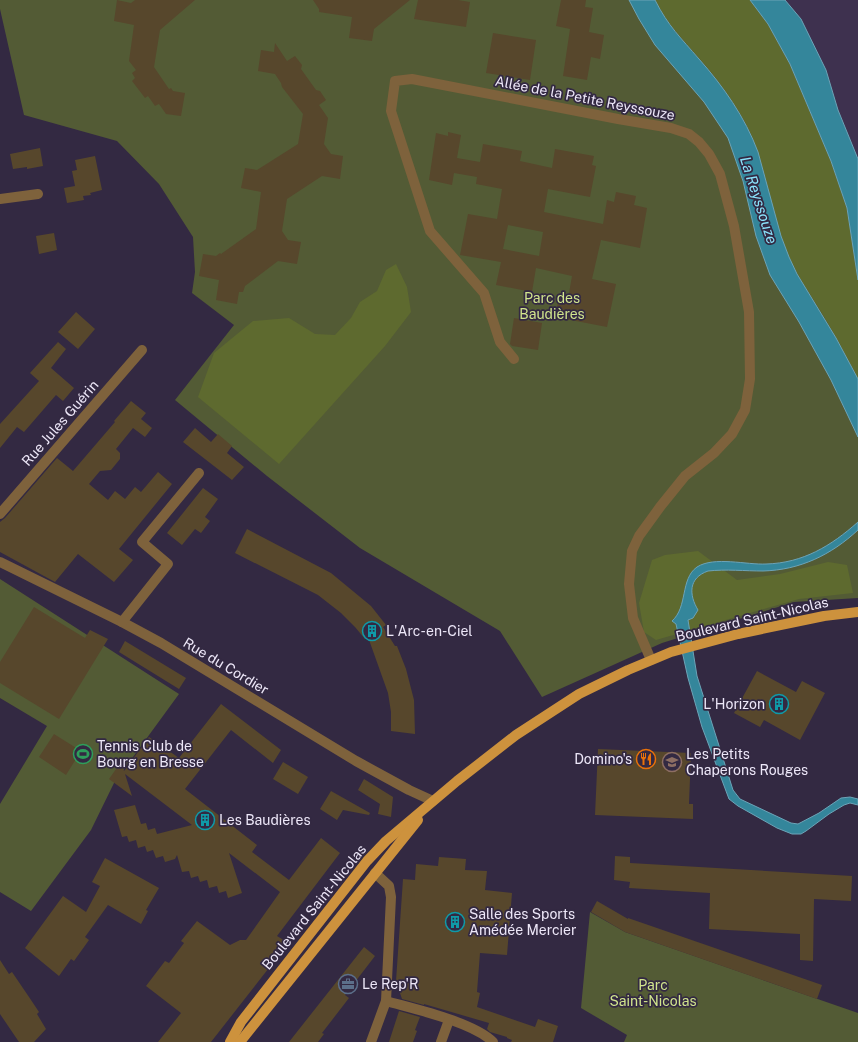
<svg xmlns="http://www.w3.org/2000/svg" width="858" height="1042" font-family="'Public Sans',sans-serif">
<style>
.built{fill:#3e314f}
.green{fill:#535b35}
.forest{fill:#5e6a2f}
.water{fill:#34869b;stroke:#6ca3b7}
.building{fill:#57472c;fill-rule:evenodd}
.lines{fill:none;stroke-linecap:round;stroke-linejoin:round}
.minor{stroke:#7e623c;stroke-width:10}
.primary{stroke:#cd923d;stroke-width:10}
.labels{text-anchor:middle;dominant-baseline:central;stroke-width:3.5;stroke-linejoin:round;paint-order:stroke}
.street-label{font-size:14px;fill:#ede7f8;stroke:#332942}
.park-label{font-size:14px;fill:#d1e58d;stroke:#332942}
.poi-label{font-size:14px;fill:#ede7f8;stroke:#332942;text-anchor:start}
.water-label{font-size:15px;font-style:italic;fill:#8be3fc;stroke:#332942}
</style>
<rect width="100%" height="100%" fill="#332942"/>
<path class="built" d="M785,0H858V159L838,110L826,70Z"/>
<g class="green">
<path d="M0,0H750L858,280V598L794,602L662,643L542,697L500,631L360,548L267,476L175,400L234,325L192,293L195,272L193,237L159,184L117,141L24,115L0,9Z"/>
<path d="M0,579L179,694L114,783L91,830L31,911L0,892V804L47,726L0,698Z"/>
<path d="M590,912L625,932L858,1013V1042H624L627,1035L581,1008Z"/>
</g>
<g class="forest">
<path d="M655,0H750L768,24L790,64L831,161L847,208L858,280V379C847,358 836,336 823,315C811,295 797,276 788,255C770,212 767,164 745,122C732,99 716,77 699,58C681,37 668,25 655,0Z"/>
<path d="M396,264L407,287L411,312L385,346L279,464L198,397L214,353L253,321L289,318L315,334L335,335L351,318L360,302L377,291L386,270Z"/>
<path d="M698,551L737,580L780,574L828,562L847,565L853,593L799,599L656,640L644,632L639,603L652,560L665,555Z"/>
</g>
<g class="water">
<path d="M629,0H655C668,26 681,38 699,59C723,86 745,117 758,152L781,236L789,257L797,274L836,338L858,379V437L831,380L799,322L770,275L756,236L743,181L728,138L704,102L655,45L639,19Z"/>
<path d="M750,0H785L801,19L826,70L838,110L858,159V280L847,208L831,161L790,64L768,24Z"/>
<path d="M858,522V530C831,555 800,570 763,571C745,571 726,569 708,571C688,578 689,595 698,610L693,618L688,620L697,676L733,790L740,799L791,823L798,824L819,813L841,798L850,797L858,799V805L850,803L844,805L829,814L806,831L801,834H792L777,828L738,806L729,799L702,727L688,678L676,624L672,621C688,607 680,579 697,567C714,556 747,565 766,564C803,563 831,546 858,522Z"/>
</g>
<g class="building">
<path d="M117,0L131,3L135,0H195L160,30L154,67L169,89L171,88L173,91L185,93L181,116L166,114L159,104L155,106L148,96L145,98L132,81L135,78L132,73L136,70L129,61L134,25L114,21Z"/>
<path d="M313,0H410L374,29L372,41L349,38L352,17L319,12V9Z"/>
<path d="M418,0H458L470,2L466,27L414,19Z"/>
<path d="M561,0H586L585,7L593,8L589,32L604,35L600,59L591,57L587,80L563,76L570,29L556,26Z"/>
<path d="M493,33L536,40L530,80L486,73Z"/>
<path d="M275,43L287,61L295,56L302,65L301,69L316,90L320,91L326,100L319,105L328,118L324,144L331,154L343,156L340,179L322,176L287,199L282,231L288,240L301,242L297,264L278,261L245,286L243,292H239L237,304L216,300L219,280L199,276L203,254L216,256L220,253L221,254L256,229L261,192L241,188L245,168L257,170L298,144L303,114L282,87L281,83L275,74L258,71L261,50L274,52Z"/>
<path d="M448,132L461,135L457,158L480,162L483,144L522,151L520,161L552,168L555,149L594,156L592,165L596,166L590,197L548,189L544,212L603,224L607,200L614,202L616,192L636,196L634,205L647,208L640,248L601,240L592,279L616,284L607,327L555,317L559,297L568,299L572,276L536,268L532,292L496,285L501,262L460,255L468,214L497,219L502,189L476,184L477,177L454,173L452,185L429,180L436,133L448,136ZM508,225L543,232L539,256L503,249Z"/>
<path d="M40,148L43,166L27,169V167L13,169L10,154Z"/>
<path d="M95,156L102,190L90,193L91,195L83,196L84,200L67,203L64,188L75,186L72,171L77,170L75,160Z"/>
<path d="M54,233L57,250L39,254L36,236Z"/>
<path d="M76,312L95,329L78,349L58,332Z"/>
<path d="M514,318L542,323L538,350L512,346L510,344Z"/>
<path d="M58,342L66,349L51,368L74,388L63,401L56,395L24,432L17,427L0,448V424L39,381L30,373Z"/>
<path d="M131,401L146,413L141,419L152,428L145,437L133,428L116,449L120,453V459L111,470L100,471L89,484L108,500L115,491L125,499L135,487L141,492L158,472L172,484L119,549L133,560L114,582L78,554L55,582L0,552V522L5,518L57,458L73,471L115,422L114,421Z"/>
<path d="M195,428L211,442L218,434L232,446L227,453L244,467L232,480L183,442Z"/>
<path d="M203,488L218,499L205,517L210,521L201,533L195,529L182,545L167,533Z"/>
<path d="M247,529L331,573L371,606L386,625L383,627L395,646H397L406,669L414,700L415,734L391,731V712L388,693L368,637L365,639L355,627L341,613L318,595L235,553Z"/>
<path d="M34,607L85,638L90,630L108,639L59,719L0,683V662Z"/>
<path d="M125,641L186,678L179,689L119,652Z"/>
<path d="M757,671L796,692L802,681L825,693L800,740L764,720L760,727L734,713Z"/>
<path d="M221,704L281,750L273,763L231,730L185,789L257,845L252,852L289,880L321,838L340,853L277,936L287,942L283,950L211,1042H158L181,1013L146,986L165,961L169,963L184,943L181,941L197,921L230,945L240,940H246L280,892L229,853L242,893L228,898L226,891L219,893L217,886L209,888L207,880L200,882L198,876L191,878L189,871L182,872L177,855L175,859L165,862L163,856L156,858L153,850L147,852L145,846L138,848L136,840L129,842L127,836L122,837L114,810L135,805L141,824L146,823L148,830L155,828L157,834L192,825L125,774L132,796L109,779L121,762L124,771L149,737L179,758Z"/>
<path d="M54,734L81,751L66,775L39,757Z"/>
<path d="M598,749L691,753L689,804H693V819L595,815Z"/>
<path d="M283,762L308,777L298,794L273,779Z"/>
<path d="M364,779L393,797L391,817L378,814L380,804L358,790Z"/>
<path d="M331,791L370,813L369,815L343,810L337,820L320,809Z"/>
<path d="M615,856L630,857V863L852,876L851,901L814,899L813,961L800,960V934L709,929L710,893L629,888L630,882L614,880Z"/>
<path d="M439,857L466,859L465,870L487,871L485,890L512,893L507,955L480,953L477,992L480,993L477,1007L535,1027L538,1019L558,1026L553,1042H511L512,1040L507,1038V1037L490,1032L487,1029L489,1023L424,1004V1005L402,999L396,981L403,879L415,880L416,864L438,866Z"/>
<path d="M105,858L159,888L146,910L148,911L141,924L108,905L85,937L89,940L74,961L71,959L59,976L25,948L63,896L86,912L100,886L92,882Z"/>
<path d="M597,901L628,919V918L822,985L817,999L625,932L591,912Z"/>
<path d="M364,947L375,956L345,995L349,998L322,1033L324,1034L318,1042H289Z"/>
<path d="M0,960L9,974L12,972L29,997L39,1012L37,1014L46,1029L34,1042H19L0,1014Z"/>
<path d="M399,1011L420,1017L415,1030L417,1031L413,1042H389Z"/>
</g>
<g class="lines">
<g class="minor">
<path d="M0,199L38,194"/>
<path d="M514,359L500,342L484,293L430,231L391,111L395,81L412,79L618,119L671,128L689,134L699,142L709,154L720,174L734,226L749,312L750,379L745,410L732,434L714,453L685,476L660,507L639,536L632,551L629,584L633,618L651,660"/>
<path d="M0,514L142,350"/>
<path d="M0,562L122,622L161,643L356,761L409,790L433,801"/>
<path d="M122,622L168,564L142,542L199,473"/>
<path d="M386,1001C414,1009 473,1022 493,1042"/>
<path d="M371,1042L386,1001L391,897L389,886L375,873"/>
<path d="M441,1042L449,1020"/>
</g>
<g class="primary">
<path d="M230,1042L241,1022L367,861L386,841L457,781L516,735L579,694L628,670L671,652L738,634L824,616L858,612"/>
<path d="M240,1042L418,820"/>
</g>
</g>
<defs>
<symbol id="building-ring" viewBox="-11 -11 22 22"><circle r="9.5" fill="#332942" stroke="#0f9aa8" stroke-width="1.5"/><path d="M-4-6H4V6H1V3H-1V6H-4ZM-2.5-4.3h1.7v1.8h-1.7ZM.8-4.3h1.7v1.8H.8ZM-2.5-1h1.7V.8h-1.7ZM.8-1h1.7V.8H.8Z" fill="#0f9aa8"/></symbol>
<symbol id="stadium-ring" viewBox="-11 -11 22 22"><circle r="9.5" fill="#332942" stroke="#2e9e5b" stroke-width="1.5"/><path d="M0-5a6.5 5 0 1 0 0 10a6.5 5 0 1 0 0-10ZM-3.5-1.8h7v3.6h-7Z" fill="#2e9e5b"/></symbol>
<symbol id="restaurant-ring" viewBox="-11 -11 22 22"><circle r="9.5" fill="#332942" stroke="#e8710a" stroke-width="1.5"/><path d="M-5-6h1v4h1v-4h1v4h1v-4h1v5L-1.5 .5V6h-2V.5L-5-1ZM5-6V6H3V1.5H1.5Q1.5-4 5-6Z" fill="#e8710a"/></symbol>
<symbol id="school-ring" viewBox="-11 -11 22 22"><circle r="9.5" fill="#332942" stroke="#8d6e63" stroke-width="1.5"/><path d="M0-5L7-2L0 1L-7-2ZM-4 1L0 2.5L4 1V4Q0 6-4 4Z" fill="#8d6e63"/></symbol>
<symbol id="office-ring" viewBox="-11 -11 22 22"><circle r="9.5" fill="#332942" stroke="#5c6f8a" stroke-width="1.5"/><path d="M-6-3h4V-5.5h4V-3h4V5H-6ZM-1-4.5V-3h2v-1.5ZM-6 0V1H6V0Z" fill="#5c6f8a"/></symbol>
</defs>
<g fill-rule="evenodd">
<use href="#building-ring" x="361" y="620" width="22" height="22"/>
<use href="#building-ring" x="768" y="693" width="22" height="22"/>
<use href="#stadium-ring" x="72" y="743" width="22" height="22"/>
<use href="#restaurant-ring" x="635" y="748" width="22" height="22"/>
<use href="#school-ring" x="661" y="751" width="22" height="22"/>
<use href="#building-ring" x="194" y="809" width="22" height="22"/>
<use href="#building-ring" x="444" y="911" width="22" height="22"/>
<use href="#office-ring" x="337" y="973" width="22" height="22"/>
</g>
<g class="labels">
<g class="street-label">
<text transform="translate(585 98) rotate(11)">Allée de la Petite Reyssouze</text>
<text transform="translate(60 423) rotate(-49)">Rue Jules Guérin</text>
<text transform="translate(752 619) rotate(-13)">Boulevard Saint-Nicolas</text>
<text transform="translate(226 666) rotate(31)">Rue du Cordier</text>
<text transform="translate(314 907) rotate(-51)">Boulevard Saint-Nicolas</text>
</g>
<g class="park-label">
<text x="552" y="298">Parc des<tspan x="552" dy="16">Baudières</tspan></text>
<text x="653" y="985">Parc<tspan x="653" dy="16">Saint-Nicolas</tspan></text>
</g>
<g class="poi-label">
<text x="386" y="631">L'Arc-en-Ciel</text>
<text x="765" y="704" text-anchor="end">L'Horizon</text>
<text x="97" y="746">Tennis Club de<tspan x="97" dy="16">Bourg en Bresse</tspan></text>
<text x="686" y="754">Les Petits<tspan x="686" dy="16">Chaperons Rouges</tspan></text>
<text x="632" y="759" text-anchor="end">Domino's</text>
<text x="219" y="820">Les Baudières</text>
<text x="469" y="914">Salle des Sports<tspan x="469" dy="16">Amédée Mercier</tspan></text>
<text x="362" y="984">Le Rep'R</text>
</g>
<g class="water-label">
<text transform="translate(759 200) rotate(72)">La Reyssouze</text>
</g>
</g>
</svg>
